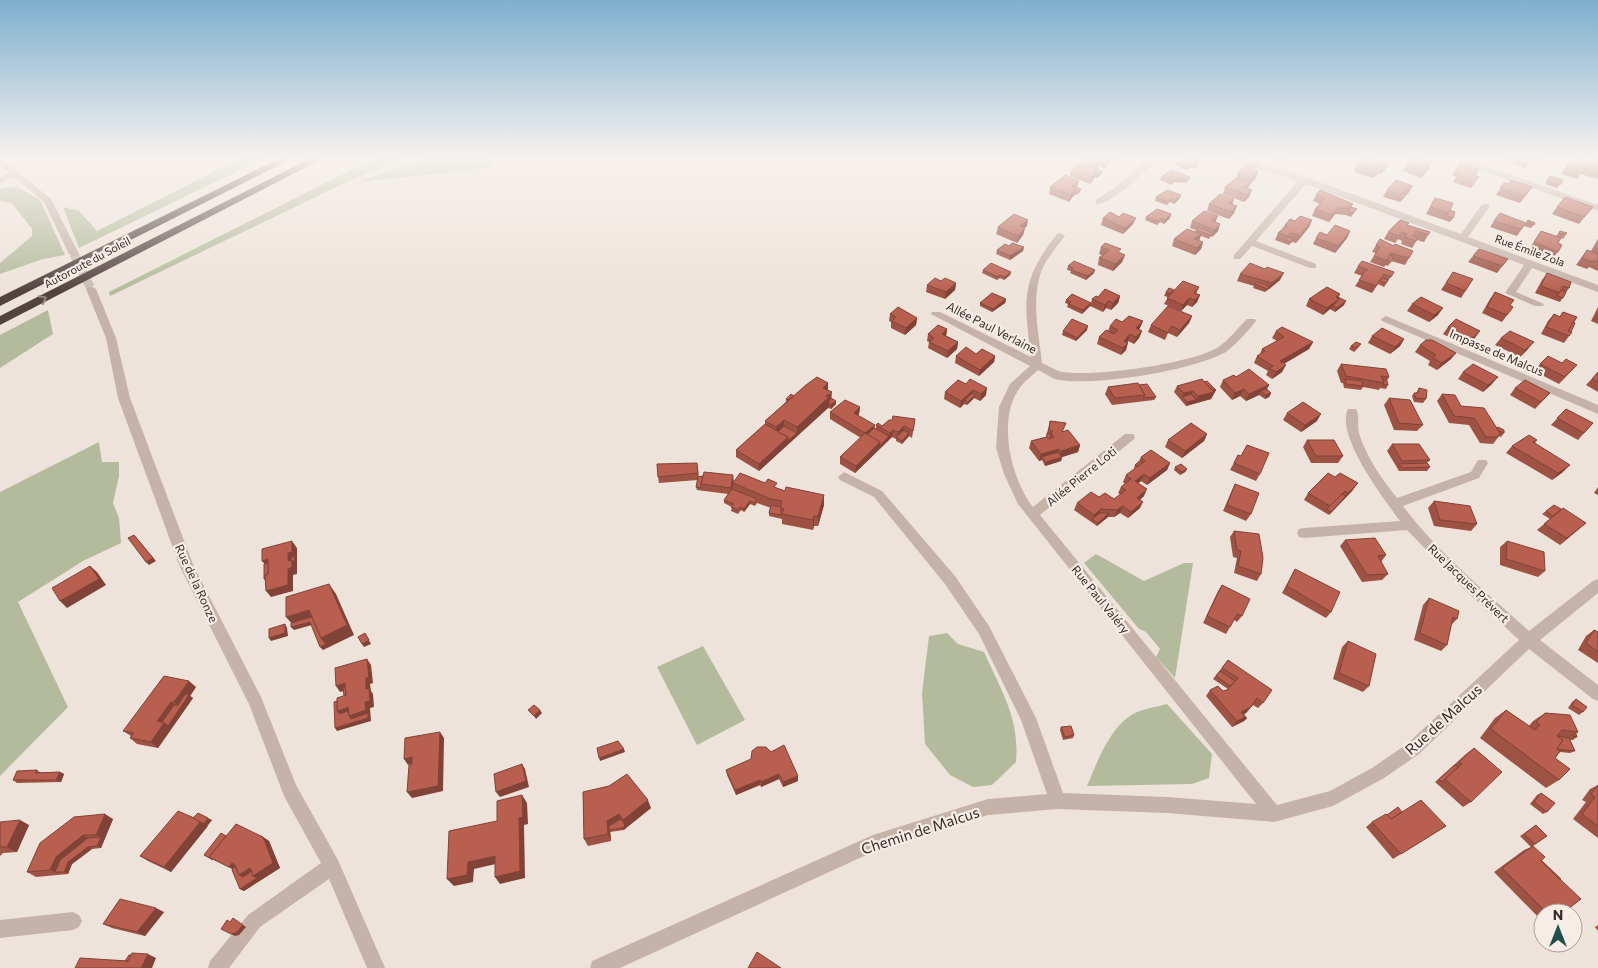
<svg xmlns="http://www.w3.org/2000/svg" width="1598" height="968" font-family="Commissioner,sans-serif">
<style>
.green{fill:#b4bb9c}
.lines{fill:none;stroke-linecap:round;stroke-linejoin:round}
.minor-tunnel{stroke:#c8beb6;stroke-width:9;stroke-dasharray:9 5;stroke-linecap:butt}
.minor{fill:#c5b2a8;fill-rule:evenodd}
.highway{fill:#52433f;fill-rule:evenodd}
.wall{fill:#9e5244}
.shaded-wall{fill:#814237}
.building{fill:#b85f4f;stroke:#814237}
.oneway{stroke:#948782}
.labels{text-anchor:middle;dominant-baseline:central;stroke-width:4.5;stroke-linejoin:round;paint-order:stroke}
.far-street-label{font-size:11px;fill:#322a27;stroke:#f7ede6}
.street-label{font-size:12px;fill:#322a27;stroke:#f7ede6}
.near-street-label{font-size:15px;fill:#322a27;stroke:#f7ede6}
</style>
<rect width="100%" height="100%" fill="#eee3da"/>
<g class="green">
<path d="M243,157H267L79,248L63,207L79,211L97,231Z"/>
<path d="M377,157H406L353,179L110,296L109,292Z"/>
<path d="M428,157H492V168L357,182Z"/>
<path d="M16,186L40,200L65,255L43,259L0,274V263L32,236V229L12,203L0,201V189Z"/>
<path d="M48,310L53,334L0,368V335Z"/>
<path d="M99,442L102,462H119V476L113,503L119,518L121,543L83,561L18,602L68,707L0,776V492Z"/>
<path d="M1096,554L1144,581L1184,563H1193L1175,678L1156,657L1160,649L1146,632L1139,629L1084,563Z"/>
<path d="M947,633L958,644L984,652C1001,690 1020,719 1016,762L992,785L973,787L950,775L925,744L922,693L929,636Z"/>
<path d="M703,646L745,720L697,745L657,667Z"/>
<path d="M1167,704L1212,754L1209,778L1192,784L1087,786C1097,763 1109,728 1133,714C1142,709 1156,707 1167,704Z"/>
</g>
<g class="lines">
<path class="minor-tunnel" d="M74,254L91,289"/>
<g class="minor">
<path d="M1150,157H1159C1150,168 1110,206 1096,204V200L1117,186Z"/>
<path d="M1222,157C1253,157 1281,169 1310,179C1361,196 1410,216 1461,234L1482,204H1488L1490,206L1468,237L1598,285V292L1532,268L1516,292L1544,304L1543,306H1535L1505,293L1524,265L1306,184L1256,241L1316,264V268H1310L1252,246L1240,259H1234V255L1298,181Z"/>
<path d="M1458,157H1467L1474,162L1598,205V211L1468,166Z"/>
<path d="M0,158L51,199L79,254L77,256L74,257L69,254L44,202L14,177L0,183V177L9,173L0,165Z"/>
<path d="M1060,233L1065,236C1056,248 1046,259 1041,272C1031,300 1039,335 1042,363C1049,366 1056,371 1063,372C1096,377 1188,364 1217,348C1228,341 1238,328 1247,319H1255L1256,321C1250,329 1233,348 1224,353C1190,371 1096,386 1059,380C1052,379 1045,373 1038,370C1032,376 1023,382 1019,389C997,420 1011,479 1033,507L1125,434H1133L1135,437L1133,440L1040,515L1277,805L1330,791L1372,768L1407,744L1519,640L1461,586L1407,530L1304,538L1299,537L1297,533L1299,529L1304,528L1400,521C1384,499 1335,436 1348,409H1356C1360,416 1357,425 1359,433C1366,457 1382,479 1397,498L1471,472L1478,460H1486L1488,463L1479,478L1403,506C1438,553 1486,592 1529,631L1593,581L1598,579V593L1540,640L1598,685V701L1593,699L1529,649L1419,754L1384,778L1333,806L1274,822L1167,813L1058,809L988,815L875,851L620,968H590L592,961L873,835L988,799L1047,794L1021,720L979,634L945,584L874,497L840,480L838,477L844,472L882,491L955,576L989,626L1036,718L1063,793L1167,797L1256,804L1018,504L1004,474L996,448L999,407L1010,384L1030,366L931,314L932,312H940L1031,357C1024,300 1020,281 1057,234Z"/>
<path d="M91,286L96,289L116,338L130,398L194,567L261,697L296,785L338,860L385,968H367L329,879L260,927L229,968H208L210,961L248,915L321,863L284,796L249,704L180,567L118,398L106,338L86,289Z"/>
<path d="M1386,316L1598,405V414L1382,321L1381,319Z"/>
<path d="M73,912L79,915L82,921L79,927L73,930L0,938V920Z"/>
</g>
<g class="highway">
<path d="M282,157H295L0,306V297Z"/>
<path d="M313,157H326L0,325V316Z"/>
</g>
</g>
<g class="wall">
<path d="M1087,157H1116V160L1112,162H1110L1105,168L1099,166L1098,170L1102,171L1101,175L1097,178L1095,177L1090,184L1070,176L1072,170L1087,158Z"/>
<path d="M1268,157H1288L1286,162L1269,159Z"/>
<path d="M1510,157H1547L1546,161L1541,162L1539,160L1530,161L1525,168L1507,162Z"/>
<path d="M1590,157H1598V162L1591,161Z"/>
<path d="M1200,160L1199,163L1194,169L1190,167L1187,170L1176,166L1177,163Z"/>
<path d="M1389,163L1385,170L1381,174L1378,173L1374,178L1354,172L1357,165Z"/>
<path d="M1598,164V179L1580,174L1577,179L1561,174L1566,167Z"/>
<path d="M1406,165L1429,169L1427,170H1428L1426,173L1421,178L1403,171Z"/>
<path d="M1456,169L1479,170L1476,175L1479,177L1471,188L1453,182L1456,177L1452,175Z"/>
<path d="M1256,170V178L1250,184L1248,188L1249,197L1244,202L1223,194L1225,187L1236,178L1238,173Z"/>
<path d="M1550,176L1563,180L1557,188L1545,184Z"/>
<path d="M1161,177H1190L1189,180L1186,183L1174,182L1171,185L1160,180Z"/>
<path d="M1504,183L1508,184L1532,187L1520,203L1496,195Z"/>
<path d="M1413,186L1409,192L1400,202L1383,197L1387,190Z"/>
<path d="M1050,187H1077L1080,192L1076,195H1074L1069,202L1049,194Z"/>
<path d="M1316,195L1353,204L1351,207L1357,209L1351,217L1346,215L1335,214L1329,222L1312,216L1315,209L1320,204L1313,201Z"/>
<path d="M1156,197L1180,198L1174,204L1170,202L1167,205L1155,201Z"/>
<path d="M1435,198L1450,210L1453,218L1450,222L1426,214Z"/>
<path d="M1209,204L1232,205L1237,206L1234,213L1229,219L1207,211Z"/>
<path d="M1557,207H1593L1579,224L1552,214Z"/>
<path d="M1171,214L1170,218L1164,224L1160,222L1157,225L1145,220L1146,217Z"/>
<path d="M1103,218L1133,224L1123,234L1101,225Z"/>
<path d="M1312,220L1309,227L1296,243L1292,242L1289,245L1275,240L1278,233L1282,229L1285,225L1295,221Z"/>
<path d="M1528,220L1535,223L1531,228L1524,226Z"/>
<path d="M1192,221L1216,222L1218,231L1212,237L1211,236L1209,239L1201,236L1199,240L1203,242L1201,249L1195,255L1172,246L1174,239L1195,232L1196,230L1190,228Z"/>
<path d="M1494,221L1526,223L1517,236L1490,227Z"/>
<path d="M1407,225L1430,232L1424,242L1417,240L1412,248L1401,244L1402,241L1398,239L1395,243L1384,239L1388,232Z"/>
<path d="M1027,226L1025,228L1023,235L1017,243L996,234L998,227Z"/>
<path d="M1350,231L1347,238L1335,253L1313,244L1316,238L1327,235Z"/>
<path d="M1541,231L1556,236L1560,231L1567,233L1563,239L1561,238L1558,243V252L1552,259L1529,249Z"/>
<path d="M1598,239V271L1589,267L1587,269L1576,265L1587,250L1591,251Z"/>
<path d="M1376,245L1394,246L1413,251L1405,265L1391,261L1388,266L1386,265L1384,267L1370,262L1376,253L1372,252Z"/>
<path d="M1009,246L1024,247L1023,251L1010,260L996,254L997,250Z"/>
<path d="M1101,247L1125,255L1122,262L1113,271L1098,265L1099,257L1102,255L1099,254Z"/>
<path d="M1473,256L1508,259L1497,273L1468,262Z"/>
<path d="M1068,266L1094,273L1086,280L1070,273L1071,271L1067,270Z"/>
<path d="M1358,266L1394,272L1384,287L1378,284L1372,293L1355,286L1362,276L1354,273Z"/>
<path d="M1265,269L1280,280L1265,292L1253,288L1254,286L1237,281L1240,274Z"/>
<path d="M983,270L1011,272L1010,275L1004,280L1000,278L997,280L982,273Z"/>
<path d="M1453,272L1473,279L1461,298L1441,290Z"/>
<path d="M1547,273L1569,288L1560,302L1535,293L1542,280Z"/>
<path d="M941,281L956,283L955,290L945,299L926,292L927,285Z"/>
<path d="M1199,287L1196,294L1200,295L1197,302L1192,307L1187,305L1181,311L1164,304L1168,297L1164,296L1166,292L1174,290Z"/>
<path d="M1495,292L1510,306L1513,307L1502,322L1482,313L1490,299Z"/>
<path d="M1120,296L1118,303L1111,310L1106,308L1103,312L1090,306L1082,314L1067,307L1068,304L1065,303L1066,300L1091,303L1092,299L1098,297Z"/>
<path d="M1006,299L1005,303L992,312L980,306V303Z"/>
<path d="M1309,299L1344,305L1335,312L1330,309L1323,315L1306,306Z"/>
<path d="M1412,304L1438,315L1429,322L1407,311Z"/>
<path d="M1598,307V324L1591,321Z"/>
<path d="M1563,312L1574,322L1569,336L1564,343L1541,334L1548,321L1554,314L1559,317Z"/>
<path d="M890,314L917,318L916,325L905,335L891,328V322L889,321Z"/>
<path d="M1192,316L1189,323L1177,337L1168,333L1165,340L1148,332L1151,325Z"/>
<path d="M1143,321L1139,329L1142,331L1139,338L1134,344L1128,341L1126,350L1121,355L1097,344L1099,337L1108,331L1110,326L1122,322Z"/>
<path d="M1448,327L1475,338L1466,346L1443,334Z"/>
<path d="M947,329L946,336L958,342L957,349L947,358L928,348L929,342L927,341L928,334Z"/>
<path d="M1087,330L1076,341L1062,335L1063,331Z"/>
<path d="M1276,331L1313,342L1309,349L1284,364L1282,372L1272,379L1266,375L1268,371L1254,363L1257,356L1260,354L1262,349L1277,341L1272,338Z"/>
<path d="M1372,336L1404,339L1400,346L1390,354L1368,343Z"/>
<path d="M1501,338L1528,349L1520,357L1495,345Z"/>
<path d="M1361,344L1358,348L1354,352L1349,349L1351,346Z"/>
<path d="M1420,345L1451,359L1437,370L1428,365L1430,361L1415,352Z"/>
<path d="M956,356H995L994,362L979,376L955,363Z"/>
<path d="M1341,364L1389,377L1387,381L1388,385L1386,389L1380,388L1379,390L1363,387L1361,390L1344,388L1343,383H1341L1337,371Z"/>
<path d="M1540,364L1577,365L1559,384L1534,371Z"/>
<path d="M1463,372L1492,384L1483,392L1458,379Z"/>
<path d="M1598,372V392L1586,385Z"/>
<path d="M1236,377L1269,385L1267,389L1271,393L1269,397L1265,399L1259,395L1246,401L1240,396L1232,400L1220,387L1223,380Z"/>
<path d="M958,380L986,395L980,401L974,398L967,405L964,404L960,408L944,399L945,392Z"/>
<path d="M1204,382L1216,390L1211,399L1186,406L1174,392L1177,386Z"/>
<path d="M1139,385L1156,397L1154,400L1112,405L1105,394L1108,387Z"/>
<path d="M1419,388L1426,399L1423,403L1414,402L1412,396L1414,393H1416Z"/>
<path d="M1515,388L1550,393L1535,409L1510,395Z"/>
<path d="M828,390L831,398L836,404L831,409L828,408L759,471L736,457V450L765,424V421L786,402V399L794,396Z"/>
<path d="M1442,394L1497,428L1498,427L1504,433L1501,437L1499,436L1493,444L1480,443L1469,425L1449,423L1437,401Z"/>
<path d="M1389,398L1423,425L1417,431L1394,430L1384,405Z"/>
<path d="M860,407L859,414L858,415L876,429V425L882,426L892,420L915,419L912,438L909,436L902,444L896,441V439L892,437L855,473L840,464V457L861,438L830,419V412Z"/>
<path d="M1566,409L1593,423L1578,440L1551,425Z"/>
<path d="M1287,413L1317,421L1301,432L1283,420Z"/>
<path d="M1050,421L1080,445L1078,452L1062,457L1061,461L1045,466L1042,460L1039,461L1029,448L1031,441L1046,437Z"/>
<path d="M1207,434L1204,441L1182,458L1165,447L1168,440Z"/>
<path d="M1307,440L1343,456L1338,463H1311L1303,447Z"/>
<path d="M1537,440L1535,443L1563,472L1552,480L1506,453L1512,446Z"/>
<path d="M1392,444L1430,460L1427,463L1430,467L1427,471H1399L1387,451Z"/>
<path d="M1238,455L1260,474L1256,481L1230,470Z"/>
<path d="M1141,457L1170,463L1167,470L1147,485L1141,481L1138,483L1144,496L1140,500V508L1128,518L1120,513L1114,517H1108L1097,526L1074,510L1077,503L1099,497L1114,499L1120,494L1118,493L1121,487L1125,484L1123,482L1126,475L1135,469L1134,468L1135,465L1139,461Z"/>
<path d="M697,463L699,477L777,488L824,505L818,526H814L813,530L782,524V519L769,516V513L771,508L757,503L755,506L750,504L744,512L741,510L738,514L731,511L732,507L724,503V500L728,494L697,490L696,487L698,480L659,483L658,477Z"/>
<path d="M1175,467L1187,469L1185,472L1180,475L1174,470Z"/>
<path d="M1235,484L1251,514L1246,521L1223,511L1232,490Z"/>
<path d="M1598,487V495L1594,493Z"/>
<path d="M1353,490L1329,515L1304,500L1308,493Z"/>
<path d="M1434,501L1477,524L1471,531L1434,526L1428,508Z"/>
<path d="M1561,509L1586,523L1560,545L1537,530L1550,519L1542,514L1546,511Z"/>
<path d="M1234,531L1261,574L1257,581L1234,573L1237,558L1233,557L1230,537Z"/>
<path d="M1345,540L1386,555L1381,562L1388,574L1382,580L1362,582L1340,546Z"/>
<path d="M1507,541L1545,571L1538,577L1500,565V547Z"/>
<path d="M1295,569L1331,612L1326,618L1282,593L1291,576Z"/>
<path d="M1222,585L1242,616L1237,622L1234,620L1226,634L1203,623L1218,591Z"/>
<path d="M1429,598L1457,619L1451,625L1447,645L1441,651L1414,640L1423,605Z"/>
<path d="M1594,630L1598,632V663L1578,650L1586,636Z"/>
<path d="M1348,641L1369,686L1363,692L1333,679L1342,647Z"/>
<path d="M1228,660L1263,703L1258,708L1253,705L1246,713L1244,714L1247,718L1244,721L1232,727L1206,696L1210,690L1223,691L1228,689L1213,679Z"/>
<path d="M196,687L190,696L193,698L158,748L137,744L130,738L131,736L123,731Z"/>
<path d="M1576,699L1583,712L1579,715L1568,708L1572,702Z"/>
<path d="M1506,710L1529,726L1533,721L1545,713L1578,732L1576,734L1577,737L1573,740H1570L1575,751L1570,753L1560,752L1555,758L1559,780L1546,788L1480,738L1495,718Z"/>
<path d="M1061,727L1074,735L1073,738L1063,740L1060,730Z"/>
<path d="M1474,748L1471,802L1463,807L1435,782L1466,754Z"/>
<path d="M37,770L41,773L60,772L64,774L61,782L17,783L13,780Z"/>
<path d="M726,770L798,776V781L783,787L779,779L761,787L760,785L736,795L727,775Z"/>
<path d="M1598,785V838L1573,819L1586,802L1582,800L1590,789Z"/>
<path d="M583,792L651,808L626,828L624,830L610,832L611,841L588,846L584,839Z"/>
<path d="M1541,793L1547,812L1543,814L1530,804L1537,795Z"/>
<path d="M1402,812L1446,826L1393,859L1366,827L1372,822Z"/>
<path d="M193,818L212,820L171,872L148,861L140,856Z"/>
<path d="M113,819L101,848L92,849L72,864L68,874L36,877L27,872L40,843Z"/>
<path d="M0,822L29,825L17,852L3,853L0,856Z"/>
<path d="M1536,825L1547,836L1533,846L1541,860L1560,880L1563,913H1543V922L1494,872L1524,850L1531,847L1520,836Z"/>
<path d="M226,836L263,837L269,841L280,868L244,891L240,889L232,869L204,855Z"/>
<path d="M164,912L145,936L112,928L103,924Z"/>
<path d="M1598,925V931L1595,927Z"/>
</g>
<g class="shaded-wall">
<path d="M1111,157L1110,162L1105,168L1107,162Z"/>
<path d="M1548,157L1546,161L1541,162L1543,158Z"/>
<path d="M1200,160L1199,163L1194,169L1195,165Z"/>
<path d="M1432,162L1429,169L1422,174L1420,173L1418,177L1422,170Z"/>
<path d="M1100,163L1095,177L1090,184L1093,169Z"/>
<path d="M1102,171L1101,175L1097,178L1098,175Z"/>
<path d="M1258,171L1256,178L1250,184L1247,190L1241,193L1243,187L1249,184L1251,178Z"/>
<path d="M1079,181L1074,195L1069,202L1072,186Z"/>
<path d="M1413,186L1409,192L1400,202L1402,199Z"/>
<path d="M1081,189L1080,192L1076,195L1077,192Z"/>
<path d="M1252,190L1249,197L1244,202L1247,195Z"/>
<path d="M1181,195L1180,198L1174,204L1175,200Z"/>
<path d="M1234,199L1232,206L1228,203Z"/>
<path d="M1237,206L1234,213L1229,219L1231,212Z"/>
<path d="M1338,208L1335,214L1329,222L1332,215Z"/>
<path d="M1171,214L1170,218L1164,224L1165,220Z"/>
<path d="M1218,216L1215,223L1211,220Z"/>
<path d="M1136,218L1133,224L1123,234L1125,228Z"/>
<path d="M1028,220L1027,226L1019,233L1020,226Z"/>
<path d="M1312,220L1309,227L1296,243L1300,236Z"/>
<path d="M1220,224L1218,231L1212,237L1215,230Z"/>
<path d="M1025,228L1023,235L1017,243L1018,236Z"/>
<path d="M1350,231L1347,238L1335,253L1339,246Z"/>
<path d="M1201,234L1199,241L1194,239Z"/>
<path d="M1203,242L1201,249L1195,255L1197,248Z"/>
<path d="M1024,247L1023,251L1010,260V256Z"/>
<path d="M1125,255L1122,262L1113,271L1115,264Z"/>
<path d="M1095,270L1094,273L1086,280L1088,276Z"/>
<path d="M1011,272L1010,275L1004,280L1005,277Z"/>
<path d="M1284,273L1280,280L1268,290L1272,283Z"/>
<path d="M956,283L955,290L945,299L946,292Z"/>
<path d="M1340,294L1335,305L1332,306L1330,309L1323,315L1327,308L1336,297Z"/>
<path d="M1200,295L1197,302L1192,307L1195,300Z"/>
<path d="M1120,296L1118,303L1111,310L1113,303Z"/>
<path d="M1189,298L1187,305L1181,311L1183,305Z"/>
<path d="M1006,299L1005,303L992,312L993,309Z"/>
<path d="M1108,301L1106,308L1103,312L1105,305Z"/>
<path d="M1346,301L1344,305L1335,312L1337,308Z"/>
<path d="M1091,303L1090,306L1082,314L1083,310Z"/>
<path d="M1443,308L1438,315L1429,322L1434,315Z"/>
<path d="M1192,316L1189,323L1177,337L1180,330Z"/>
<path d="M917,318L916,325L905,335L906,328Z"/>
<path d="M1143,321L1140,328L1134,335L1136,328Z"/>
<path d="M1088,326L1087,330L1076,341L1077,338Z"/>
<path d="M947,329L946,336L942,334Z"/>
<path d="M1142,331L1139,338L1134,344L1136,337Z"/>
<path d="M1480,331L1475,338L1466,346L1471,339Z"/>
<path d="M1130,334L1128,341L1122,348L1124,341Z"/>
<path d="M1404,339L1400,346L1390,354L1395,347Z"/>
<path d="M958,342L957,349L947,358L948,351Z"/>
<path d="M1313,342L1309,349L1276,368L1280,361Z"/>
<path d="M1534,342L1528,349L1520,357L1525,350Z"/>
<path d="M1128,343L1126,350L1121,355L1123,348Z"/>
<path d="M1456,353L1451,359L1437,370L1442,363Z"/>
<path d="M995,356L994,362L979,376L980,370Z"/>
<path d="M1286,365L1282,372L1272,379L1276,372Z"/>
<path d="M1498,377L1492,384L1483,392L1488,385Z"/>
<path d="M828,383V394L823,388Z"/>
<path d="M1269,385L1265,392L1261,391L1259,395L1246,401L1249,394Z"/>
<path d="M987,388L986,395L980,401L981,394Z"/>
<path d="M1244,389L1240,396L1232,400L1235,393Z"/>
<path d="M973,390L972,397L965,400L964,404L960,408L961,401Z"/>
<path d="M1216,390L1211,399L1186,406L1187,402L1196,400L1198,396L1209,391Z"/>
<path d="M1193,391L1189,398L1182,397L1184,393Z"/>
<path d="M832,392L831,402L829,404L828,408L759,471V464L788,437L797,433V427Z"/>
<path d="M1271,393L1269,397L1265,399L1266,395Z"/>
<path d="M975,395L974,398L967,405L968,402Z"/>
<path d="M836,401V404L831,409V405Z"/>
<path d="M860,407L859,414L853,420L854,413Z"/>
<path d="M1321,414L1317,421L1301,432L1305,425Z"/>
<path d="M784,420V430L776,434V427Z"/>
<path d="M875,425L874,431L865,437V433Z"/>
<path d="M904,426L903,433L897,438L898,432Z"/>
<path d="M893,430L892,437L855,473L856,466L880,442L889,436L890,433Z"/>
<path d="M909,433V436L902,444V441Z"/>
<path d="M1207,434L1204,441L1182,458L1185,451Z"/>
<path d="M1080,445L1078,452L1059,458L1061,451Z"/>
<path d="M1059,449L1057,456L1042,457V460L1039,461L1041,454Z"/>
<path d="M1062,457L1061,461L1045,466L1046,462Z"/>
<path d="M1170,463L1167,470L1147,485L1150,478Z"/>
<path d="M1570,465L1563,472L1552,480L1558,473Z"/>
<path d="M1187,469L1185,472L1180,475L1182,472Z"/>
<path d="M1144,474L1141,481L1132,488L1135,481Z"/>
<path d="M733,475L734,482L733,483V486L731,494V488Z"/>
<path d="M1358,483L1353,490L1329,515L1331,512Z"/>
<path d="M1147,489L1144,496L1134,504L1137,498Z"/>
<path d="M824,495V505L818,526V516Z"/>
<path d="M750,501V504L744,512V509Z"/>
<path d="M1143,502L1140,508L1128,518L1131,512Z"/>
<path d="M1123,506L1120,513L1114,517L1117,510Z"/>
<path d="M1101,509L1098,516L1092,519L1094,515Z"/>
<path d="M1109,513L1108,517L1097,526L1098,523Z"/>
<path d="M814,516V526L813,530V520Z"/>
<path d="M1586,523L1579,529L1560,545L1567,538Z"/>
<path d="M134,535L156,561L149,565L146,562Z"/>
<path d="M292,541L297,548V574L293,575V591L271,597L266,591L288,569V553Z"/>
<path d="M268,559L267,582L264,579L267,567L262,561Z"/>
<path d="M90,566L97,572L106,585L67,608L60,601Z"/>
<path d="M329,584L336,594L354,635L323,650L320,647L321,638L315,620L294,626L286,617L309,610Z"/>
<path d="M310,622L312,625L294,630L291,627Z"/>
<path d="M285,624L287,628L288,636L271,641L269,638Z"/>
<path d="M365,633L371,644L364,647L362,644Z"/>
<path d="M367,659L371,665L373,683L370,684L371,691L373,694L374,707L370,708L371,721L337,731L335,728L354,722L342,717L337,711L365,702L366,689V678Z"/>
<path d="M189,681L196,687L190,696L193,698L158,748L151,742L157,721L171,702L178,707L181,708L174,702Z"/>
<path d="M345,683L348,690L340,692L336,686Z"/>
<path d="M1251,707L1246,713L1240,716L1241,712Z"/>
<path d="M540,710L542,713L536,719L534,716Z"/>
<path d="M1245,717L1247,718L1244,721L1232,727L1237,721Z"/>
<path d="M440,732L444,738L443,791L412,798L407,792Z"/>
<path d="M624,749L625,752L600,761L599,758Z"/>
<path d="M412,757L416,763L408,765L404,759Z"/>
<path d="M522,764L525,769L529,787L500,797L496,792Z"/>
<path d="M60,772L64,774L61,782L56,780Z"/>
<path d="M779,774V779L761,787V782Z"/>
<path d="M798,776V781L783,787V782Z"/>
<path d="M760,780V785L736,795L735,790Z"/>
<path d="M522,795L527,803L528,824L524,825L525,878L500,884L495,877L519,818Z"/>
<path d="M648,800L651,808L626,828L624,830L623,828L625,825L623,820Z"/>
<path d="M105,814L113,819L101,848L97,846L101,837L96,835Z"/>
<path d="M619,814L622,822L610,828L611,841L608,834L607,821Z"/>
<path d="M208,818L212,820L207,826H208L171,872L164,867L201,821Z"/>
<path d="M20,820L29,825L17,852L7,847Z"/>
<path d="M83,835L92,840L55,872L50,870L56,857Z"/>
<path d="M263,837L269,841L280,868L244,891L240,889L246,879L239,875Z"/>
<path d="M88,847L92,849L72,864L68,874L64,872L68,862Z"/>
<path d="M495,856L500,863L474,869L473,882L454,886L447,879L468,862Z"/>
<path d="M232,863L238,868L236,871L229,867Z"/>
<path d="M156,908L164,912L145,936L137,932Z"/>
<path d="M243,925L246,927L239,935L235,936L231,934Z"/>
<path d="M148,954L156,958L152,968H141Z"/>
</g>
<g class="building">
<path d="M1094,157H1111L1107,162Z"/>
<path d="M1186,157H1191L1200,160L1195,165L1191,164L1188,166L1177,163Z"/>
<path d="M1277,157H1288L1287,159Z"/>
<path d="M1364,157H1369L1389,163L1385,168L1378,166L1374,171L1357,165Z"/>
<path d="M1414,157H1417L1432,162L1422,170L1406,165Z"/>
<path d="M1515,157H1526L1523,160Z"/>
<path d="M1086,158L1100,163L1093,169L1097,170L1092,177L1072,170Z"/>
<path d="M1524,159L1531,160L1527,165L1521,163Z"/>
<path d="M1571,160H1586L1598,164V171L1585,168L1581,172L1566,167Z"/>
<path d="M1247,162L1258,165L1254,170L1258,171L1251,178L1238,173Z"/>
<path d="M1461,163L1479,170L1473,174L1479,177L1475,181L1457,175L1462,171L1456,169Z"/>
<path d="M1095,169H1096L1102,171L1098,175L1096,174L1097,170Z"/>
<path d="M1376,169L1380,170L1376,175L1372,174Z"/>
<path d="M1424,169L1428,170L1423,175L1420,173Z"/>
<path d="M1172,170L1190,177L1187,179H1175L1173,181L1161,177Z"/>
<path d="M1065,175L1079,181L1072,186L1076,188L1071,195L1050,187Z"/>
<path d="M1550,176L1563,180L1560,185L1547,181Z"/>
<path d="M1236,178L1250,183L1243,187L1252,190L1247,195L1225,187Z"/>
<path d="M1396,180L1413,186L1408,191L1405,190L1400,195L1387,190Z"/>
<path d="M1511,180L1532,187L1525,196L1500,188L1504,183L1508,184Z"/>
<path d="M1074,187H1075L1081,189L1077,192L1075,191L1076,188Z"/>
<path d="M1167,190L1181,195L1175,200L1171,199L1168,202L1156,197Z"/>
<path d="M1320,190L1353,204L1349,208H1338L1332,215L1315,209L1325,198L1316,195Z"/>
<path d="M1403,193L1406,194L1402,199L1398,198Z"/>
<path d="M1220,194L1234,199L1228,203L1237,206L1231,212L1209,204Z"/>
<path d="M1565,197L1593,207L1584,217L1557,207Z"/>
<path d="M1435,198L1453,203L1449,213L1430,207Z"/>
<path d="M1351,207L1357,209L1353,213L1348,212Z"/>
<path d="M1157,209L1171,214L1165,220L1161,219L1158,221L1146,217Z"/>
<path d="M1450,210L1455,212L1453,218L1447,216Z"/>
<path d="M1204,211L1218,216L1211,220L1220,224L1215,230L1192,221Z"/>
<path d="M1110,212L1119,217L1123,213L1136,218L1125,228L1103,218Z"/>
<path d="M1500,213L1526,223L1521,229L1494,221Z"/>
<path d="M1014,214L1028,220L1020,226L1025,228L1018,236L998,227Z"/>
<path d="M1300,216L1312,220L1300,236L1292,233L1287,236L1278,233L1287,226L1285,225L1290,219L1295,221Z"/>
<path d="M1400,220L1409,223L1407,225L1430,232L1428,235L1416,231L1413,236L1418,238L1416,241L1405,237L1407,234L1402,232L1399,236L1388,232Z"/>
<path d="M1528,220L1535,223L1534,225L1527,222Z"/>
<path d="M1335,225L1350,231L1339,246L1316,238L1320,232L1327,235Z"/>
<path d="M1198,227L1213,233L1210,235L1196,230Z"/>
<path d="M1187,229L1201,234L1194,239L1203,242L1197,248L1174,239Z"/>
<path d="M1541,231L1561,238L1558,243L1562,245L1558,252L1534,242Z"/>
<path d="M1560,231L1567,233L1565,235L1559,233Z"/>
<path d="M1288,237L1294,238L1291,242L1285,240Z"/>
<path d="M1380,239L1394,246L1395,244L1413,251L1409,258L1390,253L1388,261L1374,256L1380,247L1376,245Z"/>
<path d="M1012,243L1024,247L1010,256L997,250L1005,244L1009,246Z"/>
<path d="M1105,243L1121,249L1118,252L1125,255L1115,264L1100,258L1109,250L1101,247Z"/>
<path d="M1479,249L1508,259L1502,266L1473,256Z"/>
<path d="M1587,250L1598,254V262L1594,260L1593,262L1582,258Z"/>
<path d="M1389,256H1394L1390,263L1386,260L1388,261Z"/>
<path d="M1074,261L1095,270L1088,276L1071,270L1073,268L1068,266Z"/>
<path d="M1362,261L1394,272L1391,277L1384,274L1376,286L1359,280L1366,270H1368L1358,266Z"/>
<path d="M991,263L1011,272L1005,277L1000,275L998,277L983,270Z"/>
<path d="M1250,263L1265,269L1267,267L1284,273L1272,283L1240,274Z"/>
<path d="M1453,272L1473,279L1465,291L1446,283Z"/>
<path d="M1547,273L1571,282L1569,288L1563,286L1560,293L1541,286Z"/>
<path d="M935,278L941,281L945,278L956,283L946,292L927,285Z"/>
<path d="M1382,278L1388,280L1386,283L1380,281Z"/>
<path d="M1183,281L1199,287L1194,293L1200,295L1195,300L1189,298L1183,305L1167,298Z"/>
<path d="M1257,282L1269,286L1267,289L1255,284Z"/>
<path d="M1327,287L1340,294L1336,297L1339,299L1327,308L1309,299Z"/>
<path d="M1169,288L1174,290L1170,294L1166,292Z"/>
<path d="M1105,289L1120,296L1113,303L1108,301L1105,305L1092,299L1096,296L1098,297Z"/>
<path d="M1561,290L1566,292L1563,298L1557,296Z"/>
<path d="M1495,292L1514,300L1510,305L1513,307L1507,315L1487,307Z"/>
<path d="M992,293L1006,299L993,309L980,303Z"/>
<path d="M1072,294L1091,303L1083,310L1068,304L1071,302L1066,300Z"/>
<path d="M1338,297L1346,301L1337,308L1332,306L1337,302L1339,299L1338,298Z"/>
<path d="M1421,297L1443,308L1434,315L1412,304Z"/>
<path d="M1168,306L1192,316L1180,330L1171,326L1168,333L1151,325Z"/>
<path d="M898,307L917,318L906,328L892,321L896,317L890,314Z"/>
<path d="M1563,312L1577,317L1568,331L1572,332L1569,336L1546,327L1554,314L1560,317Z"/>
<path d="M1129,316L1143,321L1136,328L1142,331L1136,337L1130,334L1124,341L1128,343L1123,348L1099,337L1106,330L1114,334L1118,330L1110,326L1116,319L1122,322Z"/>
<path d="M1072,319L1088,326L1077,338L1063,331Z"/>
<path d="M1456,319L1480,331L1471,339L1448,327Z"/>
<path d="M1573,322L1575,323L1571,332L1568,331Z"/>
<path d="M938,325L947,329L942,334L958,342L948,351L929,342L934,338L928,334Z"/>
<path d="M1282,327L1313,342L1280,361L1286,365L1276,372L1269,368L1273,366L1257,356L1265,351L1262,349L1284,337L1276,331Z"/>
<path d="M1382,328L1404,339L1395,347L1372,336Z"/>
<path d="M1510,331L1534,342L1525,350L1501,338Z"/>
<path d="M1426,340H1432L1456,353L1442,363L1433,358L1436,355L1420,345Z"/>
<path d="M1356,342L1361,344L1356,348L1351,346Z"/>
<path d="M966,347L976,354L982,349L995,356L980,370L956,356Z"/>
<path d="M1548,356L1562,363L1566,359L1577,365L1565,377L1540,364Z"/>
<path d="M1341,364L1386,369L1389,377L1381,376L1384,383L1346,376Z"/>
<path d="M1473,364L1498,377L1488,385L1463,372Z"/>
<path d="M1249,369L1269,385L1249,394L1244,389L1235,393L1223,380L1234,375L1236,377Z"/>
<path d="M1598,372V382L1592,379Z"/>
<path d="M817,377L828,383L823,388L832,392L826,396L829,397L797,427L784,420L776,427L765,421L806,385Z"/>
<path d="M970,379L987,388L981,394L973,390L961,401L945,392L958,380L966,384Z"/>
<path d="M1202,379L1214,392L1198,396L1193,391L1184,393L1177,386Z"/>
<path d="M1345,379L1362,381L1363,386L1346,384Z"/>
<path d="M1383,380L1387,381L1388,385H1383L1384,383Z"/>
<path d="M1525,380L1550,393L1541,402L1515,388Z"/>
<path d="M1207,381L1216,390H1213L1204,382Z"/>
<path d="M1138,383L1145,395L1115,398L1108,387Z"/>
<path d="M1147,384L1156,397L1143,398L1145,395L1139,385Z"/>
<path d="M1419,388L1427,390L1426,399L1416,398L1414,393H1418Z"/>
<path d="M1266,389L1271,393L1266,395L1261,391Z"/>
<path d="M972,393L975,395L968,402L965,400Z"/>
<path d="M791,394L794,396L788,400L786,399Z"/>
<path d="M1191,394L1196,400L1187,402L1182,397Z"/>
<path d="M1442,394L1455,395L1461,406L1484,408L1500,433L1498,437H1486L1474,418L1454,416Z"/>
<path d="M831,398L836,401L831,405L829,404V401Z"/>
<path d="M1389,398L1410,400L1423,425L1399,423Z"/>
<path d="M845,400L860,407L854,413L875,425L865,433L830,412Z"/>
<path d="M1303,402L1321,414L1305,425L1287,413Z"/>
<path d="M1566,409L1593,423L1584,433L1557,418Z"/>
<path d="M893,416L915,419L913,431L904,426L898,432L893,430L890,433L876,425L878,423L882,426L889,420H892Z"/>
<path d="M1050,421L1066,423L1062,432L1068,430L1080,445L1061,451L1059,449L1041,454L1031,441L1047,437L1049,439L1054,437L1051,433L1053,431L1049,430Z"/>
<path d="M1191,423L1207,434L1185,451L1168,440Z"/>
<path d="M765,424L788,437L759,464L736,450Z"/>
<path d="M784,426L797,433L788,441V437L778,432Z"/>
<path d="M1498,427L1504,430V433L1499,431L1497,429Z"/>
<path d="M874,428L889,436L880,446V442L867,435Z"/>
<path d="M904,430L909,433L902,441L896,437Z"/>
<path d="M865,433L880,442L856,466L840,457Z"/>
<path d="M1047,433L1051,434L1050,437L1051,438L1049,439L1047,437Z"/>
<path d="M1529,435L1537,440L1533,442L1570,465L1558,473L1512,446Z"/>
<path d="M1307,440H1334L1343,456H1316Z"/>
<path d="M1392,444H1419L1430,460L1402,461Z"/>
<path d="M1247,445L1269,453L1260,474L1234,463L1238,455L1241,456Z"/>
<path d="M1151,450L1170,463L1150,478L1144,474L1135,481L1147,489L1137,498L1143,502L1131,512L1123,506L1117,510L1101,509L1094,515L1077,503L1091,492L1099,497L1105,493L1114,499L1126,490L1121,487L1131,479L1126,475L1145,461L1141,457Z"/>
<path d="M1058,452L1062,457L1046,462L1042,457Z"/>
<path d="M1140,461L1142,463L1138,466L1135,465Z"/>
<path d="M697,463L698,473L658,477L657,464Z"/>
<path d="M1427,463L1430,467L1402,468L1399,464Z"/>
<path d="M1181,464L1187,469L1182,472L1175,467Z"/>
<path d="M704,472L733,475L731,488L701,484Z"/>
<path d="M740,473L765,483L768,479L777,483L774,487L785,491L786,487L824,495L818,516H814L813,520L782,514L784,509L780,508L782,501L771,499L733,483Z"/>
<path d="M1328,473L1335,477L1340,473L1358,483L1348,493L1345,491L1330,506L1308,493Z"/>
<path d="M703,476L701,484V488L696,487L698,477Z"/>
<path d="M1235,484L1259,493L1251,514L1227,505Z"/>
<path d="M732,489L757,499L754,503L750,501L744,509L740,507L738,510L731,507L734,504L724,500Z"/>
<path d="M1342,494L1346,496L1331,512L1327,509Z"/>
<path d="M1434,501L1470,506L1477,524L1440,520Z"/>
<path d="M771,505L781,507V515L769,513Z"/>
<path d="M1554,505L1561,509L1553,516L1546,511Z"/>
<path d="M1563,508L1586,523L1567,538L1544,524Z"/>
<path d="M1100,513H1109L1098,523L1092,519Z"/>
<path d="M1234,531L1259,534L1263,558L1261,574L1238,566L1241,551L1237,550Z"/>
<path d="M134,535L153,558L146,562L128,538Z"/>
<path d="M1375,538L1386,555L1378,556L1388,574L1367,575L1345,540Z"/>
<path d="M292,541V552L288,553V561L292,560V567L288,569V585L266,591L265,575L268,574V559L262,561V549Z"/>
<path d="M1507,541L1544,552L1545,571L1506,559Z"/>
<path d="M294,556L295,563L292,560L291,561V557Z"/>
<path d="M268,563V574L265,575V579H264V564Z"/>
<path d="M90,566L99,579L60,601L52,588Z"/>
<path d="M1295,569L1340,592L1331,612L1287,586Z"/>
<path d="M329,584L347,625L321,638L309,610L286,617V597Z"/>
<path d="M1222,585L1250,599L1242,616L1237,614L1230,627L1207,616Z"/>
<path d="M1429,598L1459,611L1457,619L1453,617L1447,645L1420,633Z"/>
<path d="M312,617L321,638L326,644L320,647L310,622L291,627V623Z"/>
<path d="M285,624V633L269,638V629Z"/>
<path d="M1594,630L1598,632V652L1586,643Z"/>
<path d="M365,633L369,640L362,644L358,637Z"/>
<path d="M1348,641L1376,654L1369,686L1339,673Z"/>
<path d="M367,659L369,677L366,678V689L369,688L370,701L365,702L366,710L349,716L348,707L337,711V698L346,695L345,683L336,686L335,668Z"/>
<path d="M1228,660L1272,690L1263,703L1257,698L1251,707L1241,712L1245,717L1237,721L1210,690L1218,686L1223,691L1227,690L1238,678L1222,668Z"/>
<path d="M1220,671L1235,681L1230,686L1216,676Z"/>
<path d="M164,676L189,681L174,702H171L157,721L164,723L151,742L130,738L134,733L123,731Z"/>
<path d="M345,687L346,695L344,696L343,688Z"/>
<path d="M185,694L189,695L168,726L164,723L162,722L174,705H178Z"/>
<path d="M1576,699L1587,707L1583,712L1572,705Z"/>
<path d="M337,701V711L339,714L348,711L349,716L351,719L368,713V718L335,728L334,702Z"/>
<path d="M534,705L540,710L534,716L528,710Z"/>
<path d="M1506,710L1535,730L1540,725L1536,722L1545,713L1570,715L1578,732L1562,730L1557,736L1563,740L1557,749L1560,751L1555,758L1570,769L1559,780L1491,729Z"/>
<path d="M1071,726L1074,735L1065,737L1061,727Z"/>
<path d="M440,732L438,786L407,792L409,765H412V757L404,759L405,738Z"/>
<path d="M1576,734L1577,737L1572,736Z"/>
<path d="M1557,736L1569,738L1575,751L1557,749L1563,740Z"/>
<path d="M618,741L624,749L599,758L597,748Z"/>
<path d="M784,745L798,776L783,782L779,774L761,782L760,780L735,790L726,770L751,759L752,751L757,747H766L771,752Z"/>
<path d="M1474,748L1502,772L1471,802L1445,779L1462,764L1459,762Z"/>
<path d="M522,764L526,781L496,792L494,774Z"/>
<path d="M1455,765L1458,767L1442,782L1439,779Z"/>
<path d="M37,770L35,773L60,772L56,780H13L17,771Z"/>
<path d="M627,774L648,800L623,820L619,814L607,821L608,834L584,839L583,792L609,786Z"/>
<path d="M1598,785V826L1582,814L1595,797L1591,794Z"/>
<path d="M1541,793L1555,803L1547,812L1534,802Z"/>
<path d="M522,795L523,817L519,818L520,871L495,877V856L468,862L467,875L447,879L449,831L497,821V801Z"/>
<path d="M1421,800L1446,826L1401,854L1372,822L1386,814L1391,819Z"/>
<path d="M1398,807L1402,812L1391,819L1387,815Z"/>
<path d="M178,811L201,821L164,867L140,856Z"/>
<path d="M198,813L208,818L204,824L193,818Z"/>
<path d="M105,814L96,835H83L56,857L50,870L27,872L40,843L74,817Z"/>
<path d="M621,819L625,825L623,828L609,830V826Z"/>
<path d="M20,820L7,847H0V822Z"/>
<path d="M236,824L263,837L273,863L253,876L250,868L239,875L235,865L232,863L229,867L209,857Z"/>
<path d="M1536,825L1547,836L1535,844L1524,834Z"/>
<path d="M221,833L226,836L209,857L213,860L204,855Z"/>
<path d="M101,837L97,846L88,847L68,862L64,872H55L60,860L88,838Z"/>
<path d="M1533,846L1545,857L1541,861L1581,899L1563,913H1547L1502,868Z"/>
<path d="M1541,860L1561,879L1560,880L1541,861Z"/>
<path d="M235,866L239,875L243,877L252,871L253,876L257,878L240,889L232,870Z"/>
<path d="M120,899L156,908L137,932L103,924Z"/>
<path d="M233,918L243,925L236,933L231,934L221,929L227,920L230,922Z"/>
<path d="M757,952L781,968H748Z"/>
<path d="M132,953L148,954L141,968H75L80,958L128,961Z"/>
<path d="M129,955H131L128,961H125Z"/>
</g>
<defs><path id="oneway-chevron" d="M-2-3.5L2.5 0L-2 3.5" fill="none" stroke-width="1.6" stroke-linecap="round" stroke-linejoin="round" transform="scale(1.25)"/></defs>
<use class="oneway" href="#oneway-chevron" transform="translate(43 299) rotate(-28)"/>
<linearGradient id="sky" x2="0" y2="1"><stop stop-color="#7dafce"/><stop offset="0.54" stop-color="#f7f2ee"/><stop offset="1" stop-color="#f7f2ee" stop-opacity="0"/></linearGradient>
<rect width="1598" height="292" fill="url(#sky)"/>
<g class="labels">
<g class="far-street-label">
<text transform="translate(1530 250) rotate(20)">Rue Émile Zola</text>
<text transform="translate(87 262) rotate(-28)">Autoroute du Soleil</text>
</g>
<g class="street-label">
<text transform="translate(992 327) rotate(27)">Allée Paul Verlaine</text>
<text transform="translate(1497 352) rotate(23)">Impasse de Malcus</text>
<text transform="translate(1081 476) rotate(-39)">Allée Pierre Loti</text>
<text transform="translate(197 583) rotate(65)">Rue de la Ronze</text>
<text transform="translate(1469 583) rotate(44)">Rue Jacques Prévert</text>
<text transform="translate(1101 599) rotate(51)">Rue Paul Valéry</text>
</g>
<g class="near-street-label">
<text transform="translate(1443 719) rotate(-42)">Rue de Malcus</text>
<text transform="translate(920 830) rotate(-18)">Chemin de Malcus</text>
</g>
</g>
<g transform="translate(1558 928)"><circle r="24" fill="#f7ede6" stroke="#a89f9a"/>
<path d="M0-4L9 19L0 12L-9 19Z" fill="#224f4e"/>
<text y="-8" font-size="14" font-weight="bold" text-anchor="middle" fill="#322a27">N</text>
</g>
</svg>
